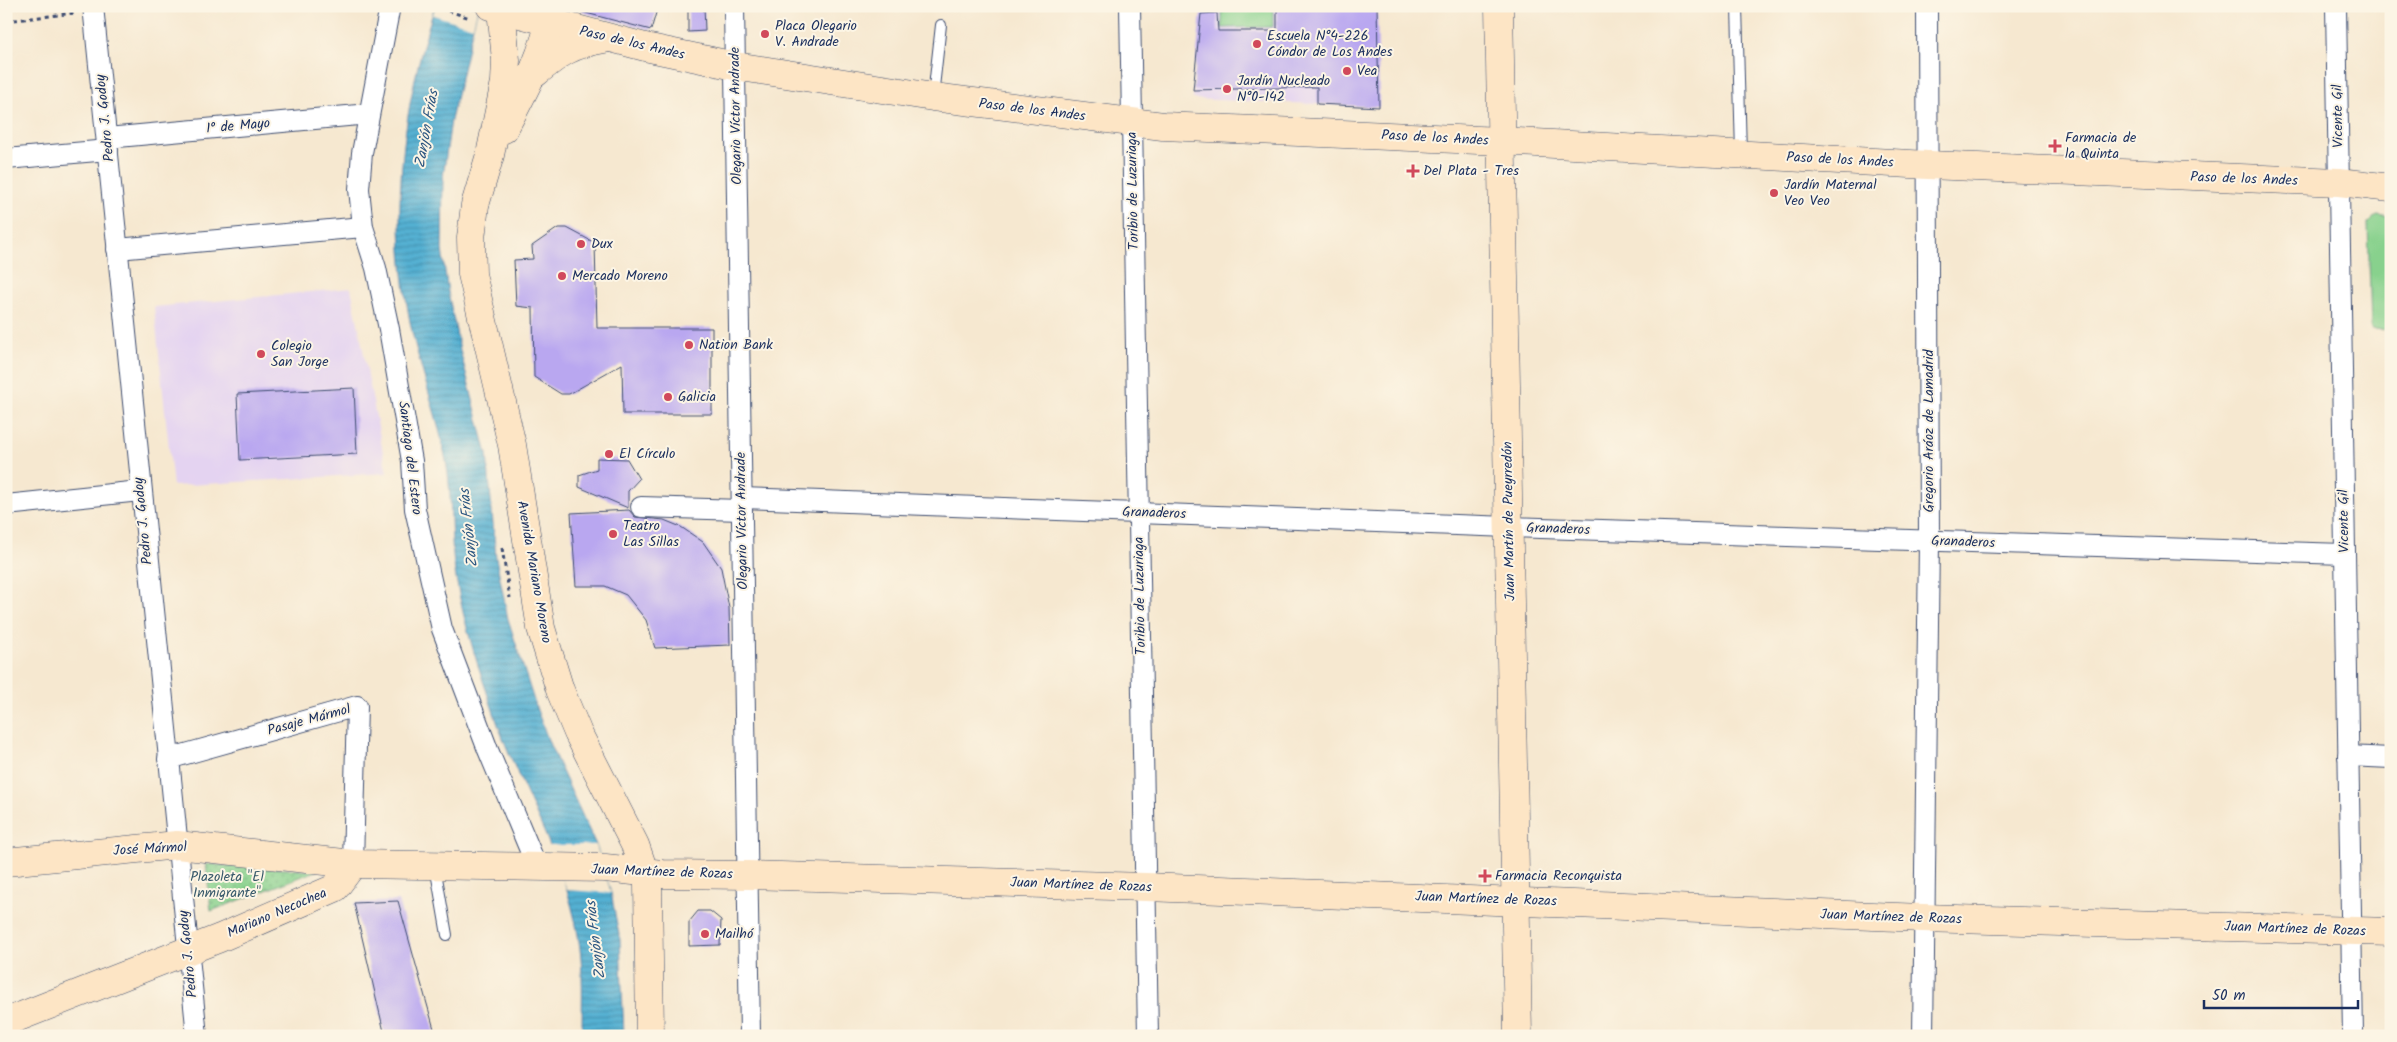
<svg xmlns="http://www.w3.org/2000/svg" width="2397" height="1042" font-family="Kalam,sans-serif">
<style>
.built{fill:#e4d3f1}
.park{fill:url(#park-dots);stroke:#528076}
.pitch{fill:#88d18d;stroke:#528076}
.water{fill:url(#water-rules);stroke:#387098}
.pier{fill:#f6e8d0}
.building{fill:#b9a7f0}
.lines{fill:none;stroke-linecap:round;stroke-linejoin:round}
.lane-casing{stroke:#3c4b6f;stroke-width:12}
.street-casing{stroke:#3c4b6f;stroke-width:22}
.secondary-casing{stroke:#3c4b6f;stroke-width:29}
.path{stroke:#3c4b6f;stroke-width:3;stroke-dasharray:4 4;stroke-linecap:butt}
.lane{stroke:#fff;stroke-width:10}
.street{stroke:#fff;stroke-width:20}
.secondary{stroke:#fde5c5;stroke-width:28}
.poi-dot{fill:#d1495b;stroke:#fcf5e5;stroke-width:2}
.labels{text-anchor:middle;dominant-baseline:central;stroke-width:4;stroke-linejoin:round;paint-order:stroke}
.poi-label{font-size:14px;fill:#1b2f5e;stroke:#fcf5e5;text-anchor:start}
.street-label{font-size:14px;fill:#1b2f5e;stroke:#fcf5e5}
.park-label{font-size:14px;fill:#36586a;stroke:#fcf5e5}
.water-label{font-size:15px;font-style:italic;fill:#2c5681;stroke:#fcf5e5}
</style>
<defs>
<pattern id="park-dots" width="8" height="8" patternUnits="userSpaceOnUse" patternTransform="scale(1.25)"><rect width="8" height="8" fill="#88d18d"/><path d="M2 2h.1M6 6h.1" fill="none" stroke="#6eaa76" stroke-width="1.8" stroke-linecap="round"/></pattern>
<pattern id="water-rules" width="6" height="5" patternUnits="userSpaceOnUse" patternTransform="scale(1.25)"><rect width="6" height="5" fill="#54b0d2"/><path d="M0 2.5h6" fill="none" stroke="#4590ae"/></pattern>
</defs>
<rect width="100%" height="100%" fill="#fcf5e5"/>
<filter id="ink" filterUnits="userSpaceOnUse"><feTurbulence type="fractalNoise" baseFrequency=".02" numOctaves="2"/><feDisplacementMap in="SourceGraphic" scale="10" xChannelSelector="R" yChannelSelector="G"/><feConvolveMatrix kernelMatrix="1 2 1 2 8 2 1 2 1" color-interpolation-filters="sRGB"/></filter>
<filter id="wash" filterUnits="userSpaceOnUse"><feTurbulence type="fractalNoise" baseFrequency=".0096" numOctaves="4" result="noise"/><feDisplacementMap in="SourceGraphic" scale="20" xChannelSelector="R" yChannelSelector="G"/><feGaussianBlur stdDeviation="1.12" result="paint"/><feColorMatrix in="noise" values="0 0 0 0 0 0 0 0 0 0 0 0 0 0 0 0 0 1.4 0 .05"/><feComposite in="paint" operator="in"/></filter>
<g filter="url(#wash)">
<rect width="100%" height="100%" fill="#f6e8d0"/>
<g class="built">
<path d="M1202,6H1316L1317,104L1193,99Z"/>
<path d="M351,288L387,473L173,486L154,307Z"/>
</g>
<path class="park" d="M206,864L316,871L211,911Z"/>
<g class="pitch">
<path d="M1222,6H1273V27L1222,28Z"/>
<path d="M2377,215L2391,217V330L2371,329L2368,223Z"/>
</g>
<path class="water" d="M435,6H478L451,120L443,177L442,250L448,292L460,350L487,454L496,558L508,619L537,710L550,745L596,845L611,893L620,940L624,1036H582C582,1002 584,968 578,935C565,858 519,789 495,716C479,670 464,625 456,578C449,539 453,498 446,461C438,417 422,375 412,332C389,222 400,112 435,6Z"/>
<g class="pier">
<path d="M435,6H478L473,27L433,15Z"/>
<path d="M548,845H596L611,893L567,890Z"/>
</g>
<g id="blocks">
<g class="building">
<path d="M583,6H658L651,30L582,12Z"/>
<path d="M688,6H704L705,31L688,32Z"/>
<path d="M1277,6H1377L1379,107L1317,104V87L1193,90L1201,14L1217,13L1218,31H1277Z"/>
<path d="M558,228H567L595,243L597,328H712V414H623L622,364L569,394H561L534,377L533,308L516,306L514,260L533,259L532,246Z"/>
<path d="M354,388L357,454L240,460L237,394Z"/>
<path d="M597,458L627,459L639,479L628,491V508L579,487V475L597,469Z"/>
<path d="M629,510L635,517L664,520L681,527L703,542L721,568L729,608L730,645L655,648L646,620L626,595L605,586H576L571,513Z"/>
<path d="M398,901L436,1036H385L354,903Z"/>
<path d="M698,911H710L721,920L720,945L689,946V922Z"/>
</g>
</g>
</g>
<g filter="url(#ink)">
<use href="#blocks" fill-opacity="0" stroke="#3c4b6f" stroke-width="1"/>
<g class="lines">
<defs>
<g id="lane">
<path d="M1737,6L1741,153"/>
<path d="M933,96L941,25"/>
<path d="M435,866L447,935"/>
</g>
<g id="street">
<path d="M93,6L197,1036"/>
<path d="M390,6L362,153L359,189L363,227L376,268L389,329L412,461L415,509L442,629L488,750L537,867"/>
<path d="M734,6L750,1036"/>
<path d="M1130,6L1148,1036"/>
<path d="M2336,6L2353,1036"/>
<path d="M107,138L369,114"/>
<path d="M6,159L108,150"/>
<path d="M117,249L363,227"/>
<path d="M742,498L1509,527L2345,554"/>
<path d="M6,505L140,491"/>
<path d="M641,507L742,510"/>
<path d="M2348,756L2391,758"/>
<path d="M168,759L357,706L353,864"/>
<path d="M1923,1036L1929,541L1927,6"/>
</g>
<g id="secondary">
<path d="M490,6L645,47L735,66L933,97L1163,126L1501,141L1928,165L2339,182L2391,188"/>
<path d="M1499,6L1518,1036"/>
<path d="M501,9L506,60L505,82L490,155L475,205L471,238L472,274L512,445L541,628L560,690L578,733L635,845L648,883L650,1036"/>
<path d="M533,75C560,53 569,45 604,39"/>
<path d="M504,129C527,86 544,55 553,6"/>
<path d="M6,862L177,845L353,864L605,868L662,874L748,875L1146,887L1923,918L2391,932"/>
<path d="M6,1022L220,938L335,888L353,864"/>
</g>
</defs>
<use href="#lane" class="lane-casing"/>
<use href="#street" class="street-casing"/>
<use href="#secondary" class="secondary-casing"/>
<g class="path">
<path d="M433,6L470,18"/>
<path d="M6,21L75,13"/>
<path d="M502,548L510,598"/>
</g>
<use href="#lane" class="lane"/>
<use href="#street" class="street"/>
<use href="#secondary" class="secondary"/>
</g>
</g>
<g class="poi-dot">
<circle cx="765" cy="34" r="5"/>
<circle cx="1257" cy="44" r="5"/>
<circle cx="1347" cy="71" r="5"/>
<circle cx="1227" cy="89" r="5"/>
<path d="M2052.5 138.5h5v5h5v5h-5v5h-5v-5h-5v-5h5z"/>
<path d="M1410.5 163.5h5v5h5v5h-5v5h-5v-5h-5v-5h5z"/>
<circle cx="1774" cy="193" r="5"/>
<circle cx="581" cy="244" r="5"/>
<circle cx="562" cy="276" r="5"/>
<circle cx="689" cy="345" r="5"/>
<circle cx="261" cy="354" r="5"/>
<circle cx="668" cy="397" r="5"/>
<circle cx="609" cy="454" r="5"/>
<circle cx="613" cy="534" r="5"/>
<path d="M1482.5 868.5h5v5h5v5h-5v5h-5v-5h-5v-5h5z"/>
<circle cx="705" cy="934" r="5"/>
</g>
<g class="labels">
<g class="poi-label">
<text x="775" y="26">Placa Olegario<tspan x="775" dy="16">V. Andrade</tspan></text>
<text x="1267" y="36">Escuela N°4-226<tspan x="1267" dy="16">Cóndor de Los Andes</tspan></text>
<text x="1357" y="71">Vea</text>
<text x="1237" y="81">Jardín Nucleado<tspan x="1237" dy="16">N°0-142</tspan></text>
<text x="2065" y="138">Farmacia de<tspan x="2065" dy="16">la Quinta</tspan></text>
<text x="1423" y="171">Del Plata - Tres</text>
<text x="1784" y="185">Jardín Maternal<tspan x="1784" dy="16">Veo Veo</tspan></text>
<text x="591" y="244">Dux</text>
<text x="572" y="276">Mercado Moreno</text>
<text x="699" y="345">Nation Bank</text>
<text x="271" y="346">Colegio<tspan x="271" dy="16">San Jorge</tspan></text>
<text x="678" y="397">Galicia</text>
<text x="619" y="454">El Círculo</text>
<text x="623" y="526">Teatro<tspan x="623" dy="16">Las Sillas</tspan></text>
<text x="1495" y="876">Farmacia Reconquista</text>
<text x="715" y="934">Mailhó</text>
</g>
<g class="street-label">
<text transform="translate(632 43) rotate(13)">Paso de los Andes</text>
<text transform="translate(1032 110) rotate(7)">Paso de los Andes</text>
<text transform="translate(736 116) rotate(-91)">Olegario Víctor Andrade</text>
<text transform="translate(2338 116) rotate(-91)">Vicente Gil</text>
<text transform="translate(105 118) rotate(-96)">Pedro J. Godoy</text>
<text transform="translate(238 126) rotate(-5)">1° de Mayo</text>
<text transform="translate(1435 138) rotate(3)">Paso de los Andes</text>
<text transform="translate(1840 160) rotate(3)">Paso de los Andes</text>
<text transform="translate(2244 179) rotate(2)">Paso de los Andes</text>
<text transform="translate(1133 191) rotate(-91)">Toribio de Luzuriaga</text>
<text transform="translate(1929 431) rotate(-90)">Gregorio Aráoz de Lamadrid</text>
<text transform="translate(410 458) rotate(83)">Santiago del Estero</text>
<text transform="translate(1154 513) rotate(2)">Granaderos</text>
<text transform="translate(143 521) rotate(-96)">Pedro J. Godoy</text>
<text transform="translate(742 521) rotate(-91)">Olegario Víctor Andrade</text>
<text transform="translate(1509 521) rotate(-91)">Juan Martín de Pueyrredón</text>
<text transform="translate(2344 521) rotate(-91)">Vicente Gil</text>
<text transform="translate(1558 529) rotate(2)">Granaderos</text>
<text transform="translate(1963 542) rotate(2)">Granaderos</text>
<text transform="translate(534 572) rotate(80)">Avenida Mariano Moreno</text>
<text transform="translate(1140 596) rotate(-91)">Toribio de Luzuriaga</text>
<text transform="translate(309 720) rotate(-15)">Pasaje Mármol</text>
<text transform="translate(150 849) rotate(-3)">José Mármol</text>
<text transform="translate(662 872) rotate(2)">Juan Martínez de Rozas</text>
<text transform="translate(1081 885) rotate(2)">Juan Martínez de Rozas</text>
<text transform="translate(1486 899) rotate(2)">Juan Martínez de Rozas</text>
<text transform="translate(277 913) rotate(-23)">Mariano Necochea</text>
<text transform="translate(1891 917) rotate(2)">Juan Martínez de Rozas</text>
<text transform="translate(2295 929) rotate(2)">Juan Martínez de Rozas</text>
<text transform="translate(188 954) rotate(-96)">Pedro J. Godoy</text>
</g>
<g class="park-label">
<text x="227" y="877">Plazoleta "El<tspan x="227" dy="16">Inmigrante"</tspan></text>
</g>
<g class="water-label">
<text transform="translate(427 129) rotate(-80)">Zanjón Frías</text>
<text transform="translate(469 528) rotate(-96)">Zanjón Frías</text>
<text transform="translate(596 940) rotate(-97)">Zanjón Frías</text>
</g>
</g>
<rect width="2397" height="1042" fill="none" stroke="#fcf5e5" stroke-width="25"/>
<path d="M2204 1000v8h154v-8" fill="none" stroke="#1b2f5e" stroke-width="2.5"/>
<text x="2212" y="1000" font-size="15" fill="#1b2f5e" stroke="#fcf5e5" stroke-width="4" paint-order="stroke">50 m</text>
</svg>
